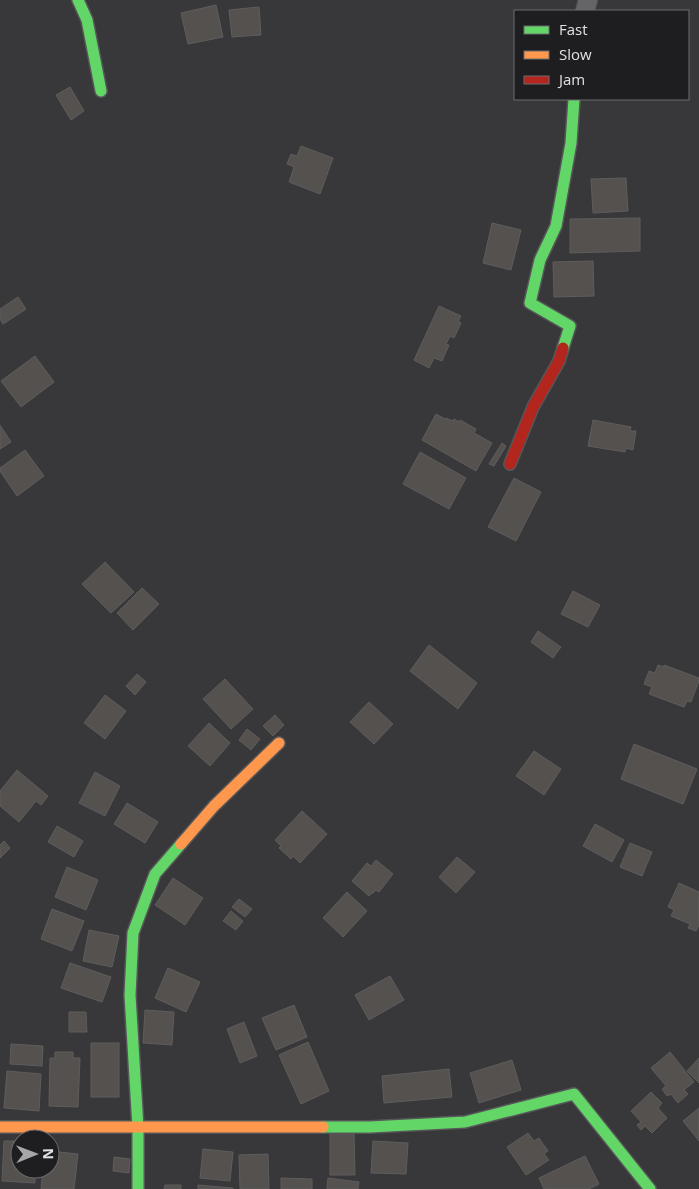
<svg xmlns="http://www.w3.org/2000/svg" width="699" height="1189" font-family="'Open Sans',sans-serif">
<style>
.building{fill:#55514e;stroke:#5e5d5e}
.lines{fill:none;stroke-linecap:round;stroke-linejoin:round}
.street-casing{stroke:#565658;stroke-width:20}
.fast-casing{stroke:#565658;stroke-width:14}
.slow-casing{stroke:#565658;stroke-width:14}
.jam-casing{stroke:#565658;stroke-width:14}
.street{stroke:#656567;stroke-width:18}
.fast{stroke:#63d668;stroke-width:11}
.slow{stroke:#ff974d;stroke-width:11}
.jam{stroke:#b3261e;stroke-width:11}
</style>
<rect width="100%" height="100%" fill="#38373a"/>
<g class="building">
<path d="M216,5L223,37L188,44L181,13Z"/>
<path d="M259,7L261,35L232,37L229,10Z"/>
<path d="M70,87L84,111L71,120L56,95Z"/>
<path d="M301,146L333,158L320,194L289,182L294,167L287,164L291,154L297,156Z"/>
<path d="M626,178L628,211L593,213L591,179Z"/>
<path d="M640,218V251L570,253V219Z"/>
<path d="M492,223L521,230L511,270L483,263Z"/>
<path d="M593,261L594,296L554,297L553,262Z"/>
<path d="M18,297L26,309L3,324L0,319V309Z"/>
<path d="M439,306L461,316L458,321L461,323L454,338L450,336L446,344L449,345L442,361L434,358L429,368L414,360Z"/>
<path d="M35,356L54,382L21,407L1,381Z"/>
<path d="M436,414L445,419L446,418L453,421L454,419L459,422L460,420L476,429L474,433L492,443L476,471L422,440Z"/>
<path d="M593,420L631,427L630,431H636L633,450L626,448L625,452L588,446Z"/>
<path d="M0,425L11,442L0,449Z"/>
<path d="M502,443L506,446L494,466L489,464Z"/>
<path d="M25,450L44,476L17,496L0,471V468Z"/>
<path d="M420,452L466,478L449,509L403,484Z"/>
<path d="M514,478L541,492L516,541L488,527Z"/>
<path d="M105,562L134,592L111,613L82,584Z"/>
<path d="M142,588L159,604L133,630L117,613Z"/>
<path d="M573,591L600,605L588,627L561,614Z"/>
<path d="M538,631L561,647L553,658L531,642Z"/>
<path d="M429,645L477,683L458,709L410,671Z"/>
<path d="M658,665L664,667V665L699,678V681L691,702L687,701L684,707L649,694L652,687L644,684L649,671L655,673Z"/>
<path d="M137,674L146,682L135,695L126,686Z"/>
<path d="M225,679L253,709L231,729L203,699Z"/>
<path d="M105,695L126,711L105,739L84,723Z"/>
<path d="M369,702L393,724L374,744L350,722Z"/>
<path d="M275,715L284,725L273,736L263,726Z"/>
<path d="M209,723L230,743L210,766L188,746Z"/>
<path d="M247,729L260,739L251,750L239,740Z"/>
<path d="M634,744L697,769L683,804L621,779Z"/>
<path d="M534,751L561,769L544,795L516,776Z"/>
<path d="M17,770L48,796L41,805L36,801L19,822L0,806V791Z"/>
<path d="M95,772L120,786L105,816L79,803Z"/>
<path d="M127,803L158,822L145,843L114,824Z"/>
<path d="M302,811L327,834L300,863L293,856L291,859L279,848L281,846L275,840Z"/>
<path d="M595,824L624,840L612,862L583,846Z"/>
<path d="M57,826L83,841L74,857L48,842Z"/>
<path d="M4,841L10,848L0,858V845Z"/>
<path d="M630,843L652,852L642,876L620,867Z"/>
<path d="M457,857L475,872L456,893L439,877Z"/>
<path d="M376,860L393,874L379,892L376,890L373,893H372L369,896L352,881L367,863L371,866Z"/>
<path d="M67,867L98,880L86,910L55,897Z"/>
<path d="M173,878L203,898L185,925L155,905Z"/>
<path d="M679,883L699,892V925L696,931L688,928L690,924L671,916L674,910L668,907Z"/>
<path d="M347,892L367,911L343,937L323,918Z"/>
<path d="M239,899L252,909L245,917L232,907Z"/>
<path d="M52,909L84,921L72,951L41,939Z"/>
<path d="M231,911L243,921L236,930L223,921Z"/>
<path d="M89,930L119,936L112,967L83,961Z"/>
<path d="M70,963L111,977L102,1002L61,988Z"/>
<path d="M168,968L200,982L186,1012L155,998Z"/>
<path d="M390,976L404,1000L369,1020L355,995Z"/>
<path d="M294,1005L307,1037L276,1050L262,1018Z"/>
<path d="M145,1010L174,1012L172,1045L143,1043Z"/>
<path d="M69,1012H86L87,1032H69Z"/>
<path d="M244,1022L257,1056L240,1063L227,1029Z"/>
<path d="M308,1042L329,1091L301,1104L279,1055Z"/>
<rect x="91" y="1043" width="28" height="54"/>
<path d="M11,1044L43,1046L42,1066L10,1064Z"/>
<path d="M55,1052H73V1058H80L78,1107L49,1106L50,1058H55Z"/>
<path d="M670,1052L694,1082L684,1090L688,1094L678,1103L671,1094L667,1096L662,1089L666,1086L651,1068Z"/>
<path d="M699,1058V1083L687,1071Z"/>
<path d="M512,1060L521,1090L479,1103L470,1073Z"/>
<path d="M449,1069L452,1097L384,1103L382,1076Z"/>
<path d="M7,1071L41,1074L39,1111L4,1108Z"/>
<path d="M651,1092L662,1103L658,1108L667,1118L652,1133L645,1126L641,1130L637,1125L641,1122L631,1111Z"/>
<path d="M699,1108V1141L683,1121Z"/>
<path d="M354,1132L355,1175H330V1133Z"/>
<path d="M528,1133L534,1141L539,1138L548,1151L544,1154L549,1160L526,1175L507,1147Z"/>
<path d="M4,1141H20V1169H35V1183L2,1181Z"/>
<path d="M373,1141L408,1143L406,1174L371,1173Z"/>
<path d="M203,1149L233,1152L230,1181L200,1178Z"/>
<path d="M50,1151L78,1154L74,1189H41L43,1169H50Z"/>
<path d="M268,1154L269,1189H240L239,1155Z"/>
<path d="M585,1156L599,1184L589,1189H544L539,1178Z"/>
<path d="M114,1157L130,1159L129,1173L113,1171Z"/>
<path d="M281,1178L312,1179V1189H281Z"/>
<path d="M328,1178L359,1182L358,1189H327Z"/>
<path d="M165,1185H181V1189H164Z"/>
<path d="M198,1185L233,1188V1189H198Z"/>
</g>
<g class="lines">
<defs>
<path id="street" d="M585,11L588,0"/>
<g id="fast">
<path d="M78,0L87,20L101,91"/>
<path d="M563,348L570,326L530,303L540,260L556,226L571,143L574,99"/>
<path d="M323,1127H370L465,1122L574,1094L650,1189"/>
<path d="M138,1189V1128L130,995L133,933L155,874L181,844"/>
</g>
<g id="slow">
<path d="M181,844L214,806L279,743"/>
<path d="M0,1127H323"/>
</g>
<path id="jam" d="M510,464L533,407L559,361L563,348"/>
</defs>
<use href="#street" class="street-casing"/>
<use href="#fast" class="fast-casing"/>
<use href="#slow" class="slow-casing"/>
<use href="#jam" class="jam-casing"/>
<use href="#street" class="street"/>
<use href="#fast" class="fast"/>
<use href="#slow" class="slow"/>
<use href="#jam" class="jam"/>
</g>
<rect x="514" y="10" width="175" height="90" fill="#1e1e20" stroke="#6c6c6e"/>
<rect x="524" y="26" width="25" height="8" fill="#63d668" stroke="#6c6c6e"/>
<text x="559" y="35" font-size="15" fill="#e1e1e3">Fast</text>
<rect x="524" y="51" width="25" height="8" fill="#ff974d" stroke="#6c6c6e"/>
<text x="559" y="60" font-size="15" fill="#e1e1e3">Slow</text>
<rect x="524" y="76" width="25" height="8" fill="#b3261e" stroke="#6c6c6e"/>
<text x="559" y="85" font-size="15" fill="#e1e1e3">Jam</text>
<g transform="translate(35 1154) rotate(89)"><circle r="24" fill="#1e1e20" stroke="#6c6c6e"/>
<path d="M0-4L9 19L0 12L-9 19Z" fill="#a6a6a8"/>
<text y="-8" font-size="14" font-weight="bold" text-anchor="middle" fill="#e1e1e3">N</text>
</g>
</svg>
